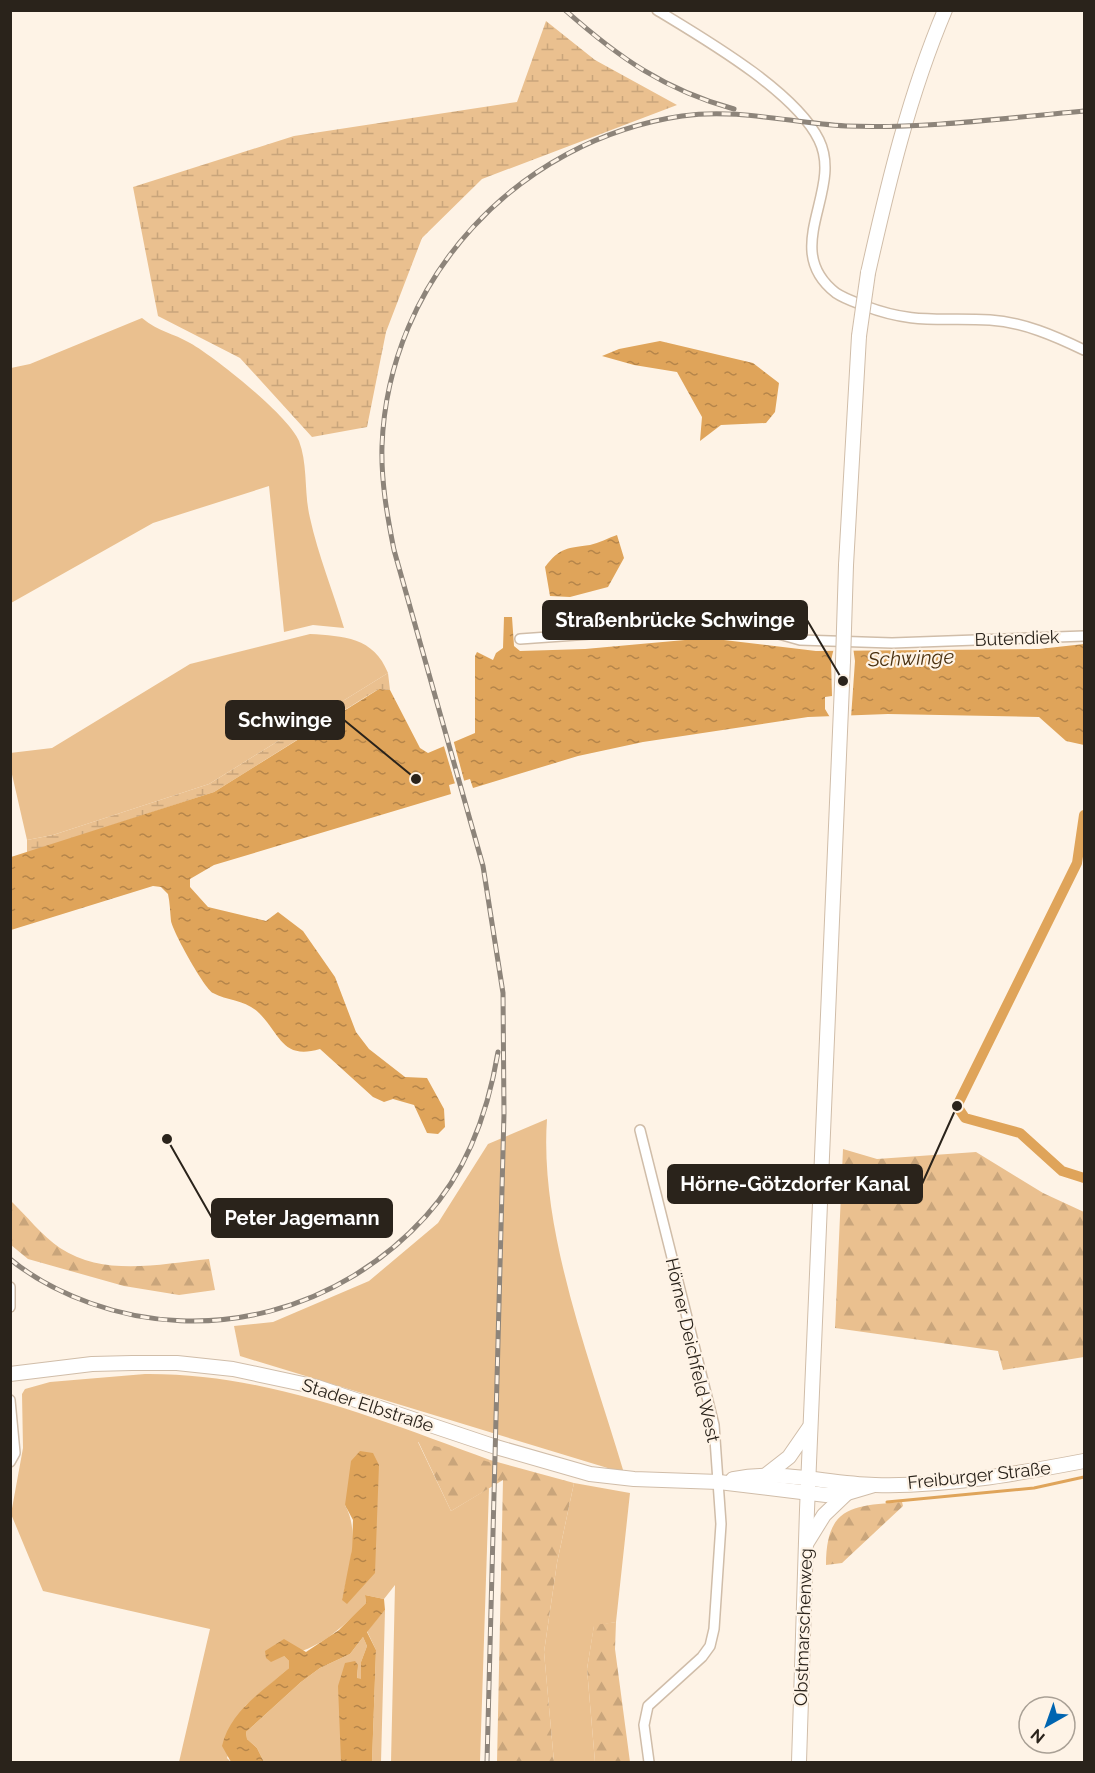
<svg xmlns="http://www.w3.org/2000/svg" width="1095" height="1773" font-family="Raleway,sans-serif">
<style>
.grass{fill:#eac08f;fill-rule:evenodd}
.forest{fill:url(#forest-firs)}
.wetland{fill:url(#wetland-marsh)}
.water{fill:url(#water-ripples)}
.pier{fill:#fef3e6}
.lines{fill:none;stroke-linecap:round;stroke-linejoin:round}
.stream{stroke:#dfa45a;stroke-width:3}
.canal{stroke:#dfa45a;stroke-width:10}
.street-casing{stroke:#d0bda9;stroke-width:12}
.secondary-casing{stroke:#d0bda9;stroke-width:16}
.street{stroke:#fff;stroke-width:9}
.secondary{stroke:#fff;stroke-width:14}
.rail-casing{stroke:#8d847a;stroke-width:5}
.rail{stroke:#fef3e6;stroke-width:3;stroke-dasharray:9;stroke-linecap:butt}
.secondary-bridge-casing{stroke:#d0bda9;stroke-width:16;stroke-linecap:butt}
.secondary-bridge{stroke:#fff;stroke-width:14}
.labels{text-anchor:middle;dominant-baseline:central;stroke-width:4.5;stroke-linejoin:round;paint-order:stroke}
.street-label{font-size:18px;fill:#2a231b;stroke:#fef3e6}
.water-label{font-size:20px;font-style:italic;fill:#4b3212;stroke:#fef3e6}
.leader{fill:none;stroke:#2a231b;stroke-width:2}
.callout-dot{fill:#2a231b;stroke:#fef3e6;stroke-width:2}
.callout{fill:#2a231b;stroke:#2a231b;stroke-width:2}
.callout-label{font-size:20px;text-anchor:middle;font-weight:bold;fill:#fff}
</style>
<defs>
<pattern id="forest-firs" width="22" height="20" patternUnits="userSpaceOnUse" patternTransform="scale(1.5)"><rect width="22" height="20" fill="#eac08f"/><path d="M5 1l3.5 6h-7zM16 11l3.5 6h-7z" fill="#c9a57b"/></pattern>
<pattern id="wetland-marsh" width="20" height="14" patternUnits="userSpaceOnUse" patternTransform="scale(1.5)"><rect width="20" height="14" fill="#eac08f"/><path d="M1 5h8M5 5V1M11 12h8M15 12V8" fill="none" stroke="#c9a57b"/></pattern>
<pattern id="water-ripples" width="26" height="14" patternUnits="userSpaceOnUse" patternTransform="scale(1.5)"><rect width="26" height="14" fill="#dfa45a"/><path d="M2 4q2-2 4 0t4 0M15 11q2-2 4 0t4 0" fill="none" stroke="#b5854a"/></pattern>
</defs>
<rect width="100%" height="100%" fill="#fef3e6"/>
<g class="grass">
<path d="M142,318C159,332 173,333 190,343C215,357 289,416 299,441C308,464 304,494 310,518C318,555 333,591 344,628L313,625L284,632L269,486L153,523L11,603V368L30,364Z"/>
<path d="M310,634C343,636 374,637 388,673L209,784L53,835L27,840L11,770L10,753L52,748L190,664Z"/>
<path d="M547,1119C539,1232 592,1364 624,1473L240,1356L234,1326L273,1322L369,1281L438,1223L488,1144Z"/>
<path d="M145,1374C266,1373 378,1419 490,1460L489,1463L418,1442L451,1511L489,1488L480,1762H391L395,1585L384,1599L365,1595L366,1603C341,1629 320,1649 284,1656L289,1661V1668L245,1706L227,1758L231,1762H179L210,1629L43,1591L11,1514L23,1448L22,1394L25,1389L50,1382ZM379,1465L342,1601C348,1570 361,1534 345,1505Z"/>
<path d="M574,1483L630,1493L616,1622L594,1626L587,1669L595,1762H554L544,1652L557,1563Z"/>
<path d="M385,1610L381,1762H372L376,1650L367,1631Z"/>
<path d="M363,1637L367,1646L361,1662V1679H357L358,1665L341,1762H264L257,1748L247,1739L246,1732L301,1682L320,1668L350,1654Z"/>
</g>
<g class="forest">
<path d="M843,1149L877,1159L976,1152L1043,1193L1084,1212V1357L1003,1370L998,1351L835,1328Z"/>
<path d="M10,1200C26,1215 42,1236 60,1248C104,1277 160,1264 209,1259L215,1290L179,1295L124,1286L28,1259L11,1245Z"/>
<path d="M418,1441L489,1462L490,1460L574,1483L557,1563L544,1652L554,1762H497L503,1480L451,1511Z"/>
<path d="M902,1502L903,1506L842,1563L826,1565C826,1505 854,1506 902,1502Z"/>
<path d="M616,1622L615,1649L630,1762H595L587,1669L594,1625Z"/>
</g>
<g class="wetland">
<path d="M546,21L595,60L677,105L482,179L422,238L386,332L367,427L312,437L240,358L158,316L133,187L294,136L517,102Z"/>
<path d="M388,673L390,690L379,689L367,696L214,792L27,853V840L53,835L209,784Z"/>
</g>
<g class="water">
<path d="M660,341L753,363L779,383L775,412L766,423L721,425L700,441L702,417L677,372L634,365L602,356L619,349Z"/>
<path d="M617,535L624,558L608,587L570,597L550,596L545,567C560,547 568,548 590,545C599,543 608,538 617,535Z"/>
<path d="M504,617H512L514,646L520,651L585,649L707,638L816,651L1039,649L1084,644V745L1066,741L1039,717L888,714L808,717L643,742L578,756L473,788L470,779L449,785L451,794L214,865L190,879V887L208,907L266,921L278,912L303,931L335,977L356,1032L369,1049L405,1077L427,1078L444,1109L445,1127L438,1134L427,1133L414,1105L393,1099L384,1102L373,1097L320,1049C282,1060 281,1035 259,1013C246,1000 228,1001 213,993C204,988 173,932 171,921C170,912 170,903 168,894L161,887L153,886L11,930V857L214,792L379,689L390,690L420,748L428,753L475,733V656L477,652L493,660L496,653L503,648Z"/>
<path d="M360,1451L373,1453L379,1465L375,1573L347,1604L342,1600L352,1549L353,1520L345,1505L351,1461Z"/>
<path d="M365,1595L384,1599L385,1610L367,1632L376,1650L372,1762H341L338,1686L345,1663L355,1661L358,1665L357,1678L361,1679V1662L367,1646L363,1637L350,1654L320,1668L301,1682L246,1732L247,1739L257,1748L264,1762H231L222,1746C230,1711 263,1691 289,1668V1661L284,1656L271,1662L266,1658L265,1651L284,1639L306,1652L339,1630L366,1603Z"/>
</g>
<g class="pier">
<path d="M853,647L855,661L851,718L831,719L825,709V697L832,696L831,660L834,648Z"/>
<path d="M453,739L465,784L456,787L443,743Z"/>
</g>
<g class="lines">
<path class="stream" d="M887,1502L1034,1488L1084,1477"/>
<path class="canal" d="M1084,815L1077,863L957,1106L965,1118L1020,1133L1062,1171L1084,1178"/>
<defs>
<g id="street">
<path d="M657,10C703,38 795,91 819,140C844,191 779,249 836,293C845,299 855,302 865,306C915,325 941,317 990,320C1023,322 1055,336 1084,350"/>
<path d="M520,639L717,625L757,628L800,640L892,643L1084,636"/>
<path d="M640,1130L714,1425L721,1524L714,1629L710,1646L702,1657L648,1706L644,1725L649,1762"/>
<path d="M10,1287V1307"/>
<path d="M10,1400L15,1453L10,1462"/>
</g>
<g id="secondary">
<path d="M868,273C888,184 909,95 945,10"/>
<path d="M846,565L859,336"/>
<path d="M10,1374L92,1364L132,1363H177L233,1369L317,1387L496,1447L590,1474L634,1479L719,1482L826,1495L847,1493L874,1485"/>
<path d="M766,1475L789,1457L809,1428"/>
<path d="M733,1479C782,1469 826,1484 875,1485C944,1487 1016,1474 1084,1461"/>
<path d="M806,1544L824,1515L847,1493"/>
<path d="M799,1762L807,1510L843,661"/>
</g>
</defs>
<use href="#street" class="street-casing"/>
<use href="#secondary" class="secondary-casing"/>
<use href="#street" class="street"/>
<use href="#secondary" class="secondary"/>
<defs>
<g id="rail">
<path d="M565,10C619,58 665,90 734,109"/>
<path d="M10,1259C33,1278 62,1293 90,1303C209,1346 341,1310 426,1216C467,1171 488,1112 498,1052"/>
<path d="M487,1762L504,1113L503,993L483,866L394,550C387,515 381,481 382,446C388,279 518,140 682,116C738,108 791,123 846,126C926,129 1005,118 1084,111"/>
</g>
</defs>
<use href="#rail" class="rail-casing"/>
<use href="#rail" class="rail"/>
<defs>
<g id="secondary-bridge">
<path d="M859,336L868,273"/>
<path d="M843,661L846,565"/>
</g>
</defs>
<use href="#secondary-bridge" class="secondary-bridge-casing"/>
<use href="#secondary-bridge" class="secondary-bridge"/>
</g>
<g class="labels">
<g class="street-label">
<text transform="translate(1017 638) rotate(-2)">Butendiek</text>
<text transform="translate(693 1350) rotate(77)">Hörner Deichfeld West</text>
<text transform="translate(368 1405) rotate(18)">Stader Elbstraße</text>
<text transform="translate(979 1475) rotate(-6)">Freiburger Straße</text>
<text transform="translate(803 1627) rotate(-88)">Obstmarschenweg</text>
</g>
<g class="water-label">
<text transform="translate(911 658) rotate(-2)">Schwinge</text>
</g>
</g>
<path class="leader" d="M843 681L807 620M416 779L344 720M957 1106L922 1184M167 1139L212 1218"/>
<g class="callout-dot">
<circle cx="843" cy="681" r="6"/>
<circle cx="416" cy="779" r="6"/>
<circle cx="957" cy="1106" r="6"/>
<circle cx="167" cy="1139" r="6"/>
</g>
<g class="callout">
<rect x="543" y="601" width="264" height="38" rx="6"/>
<rect x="226" y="701" width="118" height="38" rx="6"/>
<rect x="668" y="1165" width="254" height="38" rx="6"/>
<rect x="212" y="1199" width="180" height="38" rx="6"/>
</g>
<g class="callout-label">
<text x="675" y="627">Straßenbrücke Schwinge</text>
<text x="285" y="727">Schwinge</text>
<text x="795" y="1191">Hörne-Götzdorfer Kanal</text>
<text x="302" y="1225">Peter Jagemann</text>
</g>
<rect width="1095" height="1773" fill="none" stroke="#2a231b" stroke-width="24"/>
<g transform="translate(1047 1725) rotate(220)"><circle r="28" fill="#fef3e6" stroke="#a9a095" stroke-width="1.5"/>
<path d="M0-4.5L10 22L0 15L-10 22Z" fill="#0065b1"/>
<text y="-9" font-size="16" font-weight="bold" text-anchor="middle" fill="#2a231b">N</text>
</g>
</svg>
